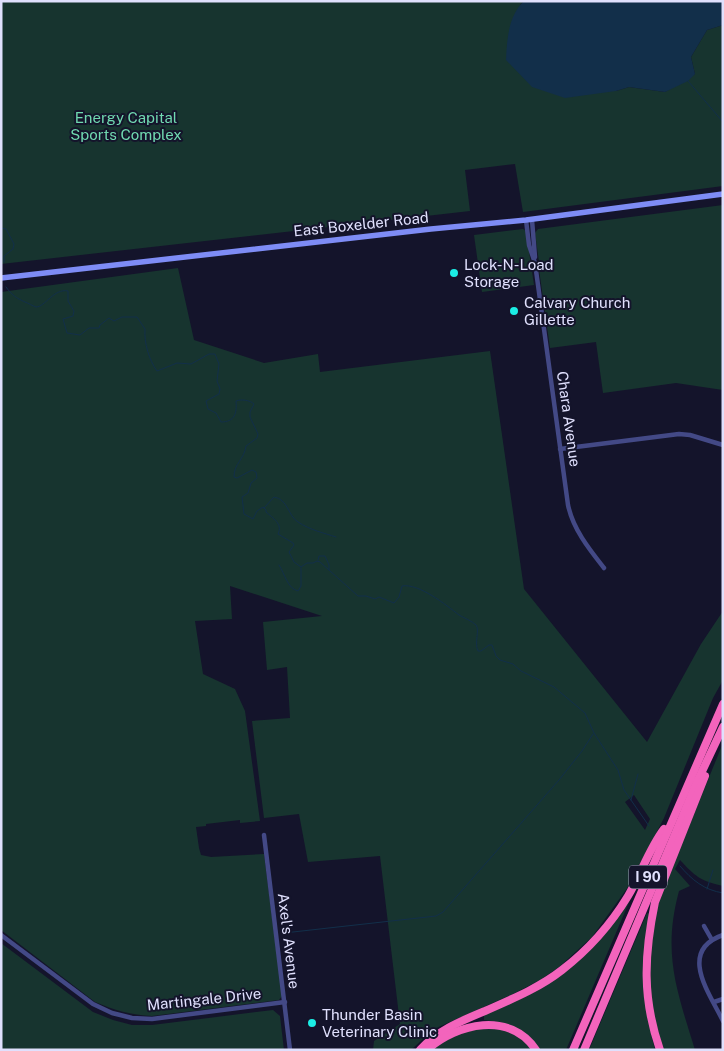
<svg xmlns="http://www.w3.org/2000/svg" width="724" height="1051" font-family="'Public Sans',sans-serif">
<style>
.green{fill:#17342f;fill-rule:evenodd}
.water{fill:#122f4a}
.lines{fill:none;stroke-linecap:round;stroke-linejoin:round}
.stream{stroke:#122f4a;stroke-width:1}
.street{stroke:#434986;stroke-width:4.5}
.secondary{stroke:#7e8cf5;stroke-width:5.5}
.highway{stroke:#f364bc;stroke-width:8}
.poi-dot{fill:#1bede5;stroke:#14142b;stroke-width:2}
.labels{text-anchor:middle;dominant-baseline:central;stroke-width:4;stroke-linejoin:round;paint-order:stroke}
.shield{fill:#14142b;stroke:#a3a3be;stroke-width:1}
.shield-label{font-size:14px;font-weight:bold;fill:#e0e0fd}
.park-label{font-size:15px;fill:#70d9b0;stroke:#14142b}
.street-label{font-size:15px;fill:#e0e0fd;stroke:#14142b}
.poi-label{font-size:15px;fill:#e0e0fd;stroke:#14142b;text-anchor:start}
</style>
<rect width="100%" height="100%" fill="#14142b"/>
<g class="green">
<path d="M1,1H524L520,5L616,91L629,87L665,92L695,74L691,57L707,30L723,25V186L523,212L515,164L465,170L470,211L1,264Z"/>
<path d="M723,205V390L676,383L603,393L596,342L550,348L538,262H539L535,233L538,229Z"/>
<path d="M523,229L526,231L534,285L482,292L474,235Z"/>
<path d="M178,268L194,340L264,363L318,354L320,372L490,351L524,589L647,742L701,644L723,611V680L713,698L664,818L628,887L592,937L559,967L540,980L513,994L434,1029L411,1050H373L374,1041L400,1024L380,856L308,862L299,814L264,818L252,721L290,718L287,667L267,670L263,622L322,616L230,586L232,619L195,621L203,674L235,689L245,711L260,821L240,823V820L206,824V826L196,827L199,848L201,855L211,857L264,854L282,996L279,1000L152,1016C131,1015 114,1010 95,1002L1,930V292ZM634,795L650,819L645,830L625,802Z"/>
<path d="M723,743V886C700,881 695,876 680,860L675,869L690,886L679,891C662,954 677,991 695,1050H662L648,988L650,952L657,905Z"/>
<path d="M630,900L566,1050H538C521,1029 512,1023 484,1020V1014L547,983Z"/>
<path d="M647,913L651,914L646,931L651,1034L655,1050H589Z"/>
<path d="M1,943L93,1012L113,1020L132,1025H152L273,1010L280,1016L284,1050H1Z"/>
<path d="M480,1027C505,1030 515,1030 533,1050H431L451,1036Z"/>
</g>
<path class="water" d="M524,1H723V25L707,30L691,57L695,74L688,81L665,92L629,87L616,91L565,98L532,87L506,60C507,40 508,16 524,1Z"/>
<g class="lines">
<g class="stream">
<path d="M688,81L723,122"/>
<path d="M1,228L6,229L14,244L13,249L4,256V262"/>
<path d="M6,287C12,295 16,298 25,302C28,303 33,306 36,307C45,307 54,288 68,291V301L74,311L73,316L63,319L67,333L80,335L89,328H99L100,325L109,318L114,321L122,317H137L145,329C144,343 149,360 157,371L177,363L191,364L209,354H215L219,364L217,381L220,389L219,394L206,401L208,409L216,413L221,422C235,422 237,413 236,401C241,399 250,400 254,404L250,412V417L258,434L257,438L246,446C244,460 234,463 234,477L237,478L252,470L256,472L257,478L251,483L248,493L242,497L244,514L253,519L257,511L263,507L266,510V512C273,518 283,524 278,534L293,543L294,545L289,552L294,562L301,567L307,563H313L317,561L320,562L358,596H366L375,599L379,597L394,603L399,597L402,586C419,583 446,605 459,615C464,618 472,621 476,625C480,630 474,643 478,651H481L489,645H492L496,656L500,660L513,664L521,671L554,687L585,713L594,733L618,770L624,790L649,826"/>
<path d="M264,508L274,497C288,499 288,516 298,522C310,530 324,533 336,537"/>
<path d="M318,560L319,556H325L329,565V570"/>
<path d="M279,565C285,574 287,588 298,591L301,586V568"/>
<path d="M631,800L638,774"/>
<path d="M680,866C692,880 704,890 723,893"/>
<path d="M707,889L713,870"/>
<path d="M284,933L436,916L443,912L559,780L582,751L593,734"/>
</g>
<g class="street">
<path d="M526,220L529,245L535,263L568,505C573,529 589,549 604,568"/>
<path d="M532,220L535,257"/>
<path d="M560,449L679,434L690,435L723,445"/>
<path d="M264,835L290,1050"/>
<path d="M704,926L712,940"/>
<path d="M1,935L93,1004L112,1013L132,1018L152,1019L285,1002"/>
<path d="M723,935C677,951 710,994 723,1021"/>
<path d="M714,1002L723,999"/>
</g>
<path class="secondary" d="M1,278L431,229L526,220L723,194"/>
<g class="highway">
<path d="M420,1050C438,1030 461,1021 485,1011C512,999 539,988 562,970C588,950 611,924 628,896C641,874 649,849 664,829"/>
<path d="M427,1050C457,1023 510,1011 536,1050"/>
<path d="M573,1050L723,704"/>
<path d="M584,1050L697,782L723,727"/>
<path d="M660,1050C642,998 644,955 655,902L705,776"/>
</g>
</g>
<g class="poi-dot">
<circle cx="454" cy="273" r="5"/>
<circle cx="514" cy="311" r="5"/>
<circle cx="312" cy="1023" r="5"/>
</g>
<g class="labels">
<rect class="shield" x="629" y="865.5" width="38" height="23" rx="4"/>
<g class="shield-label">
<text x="648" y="877">I 90</text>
</g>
<g class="park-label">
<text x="126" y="117">Energy Capital<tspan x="126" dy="17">Sports Complex</tspan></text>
</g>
<g class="street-label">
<text transform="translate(361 224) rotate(-6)">East Boxelder Road</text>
<text transform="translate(569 419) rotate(82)">Chara Avenue</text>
<text transform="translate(289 941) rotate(83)">Axel's Avenue</text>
<text transform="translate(204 999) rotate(-6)">Martingale Drive</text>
</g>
<g class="poi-label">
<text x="464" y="264">Lock-N-Load<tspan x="464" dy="17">Storage</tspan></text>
<text x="524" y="302">Calvary Church<tspan x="524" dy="17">Gillette</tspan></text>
<text x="322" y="1014">Thunder Basin<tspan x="322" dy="17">Veterinary Clinic</tspan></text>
</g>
</g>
<rect width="724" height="1051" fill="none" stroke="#e0e0fd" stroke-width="5"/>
</svg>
